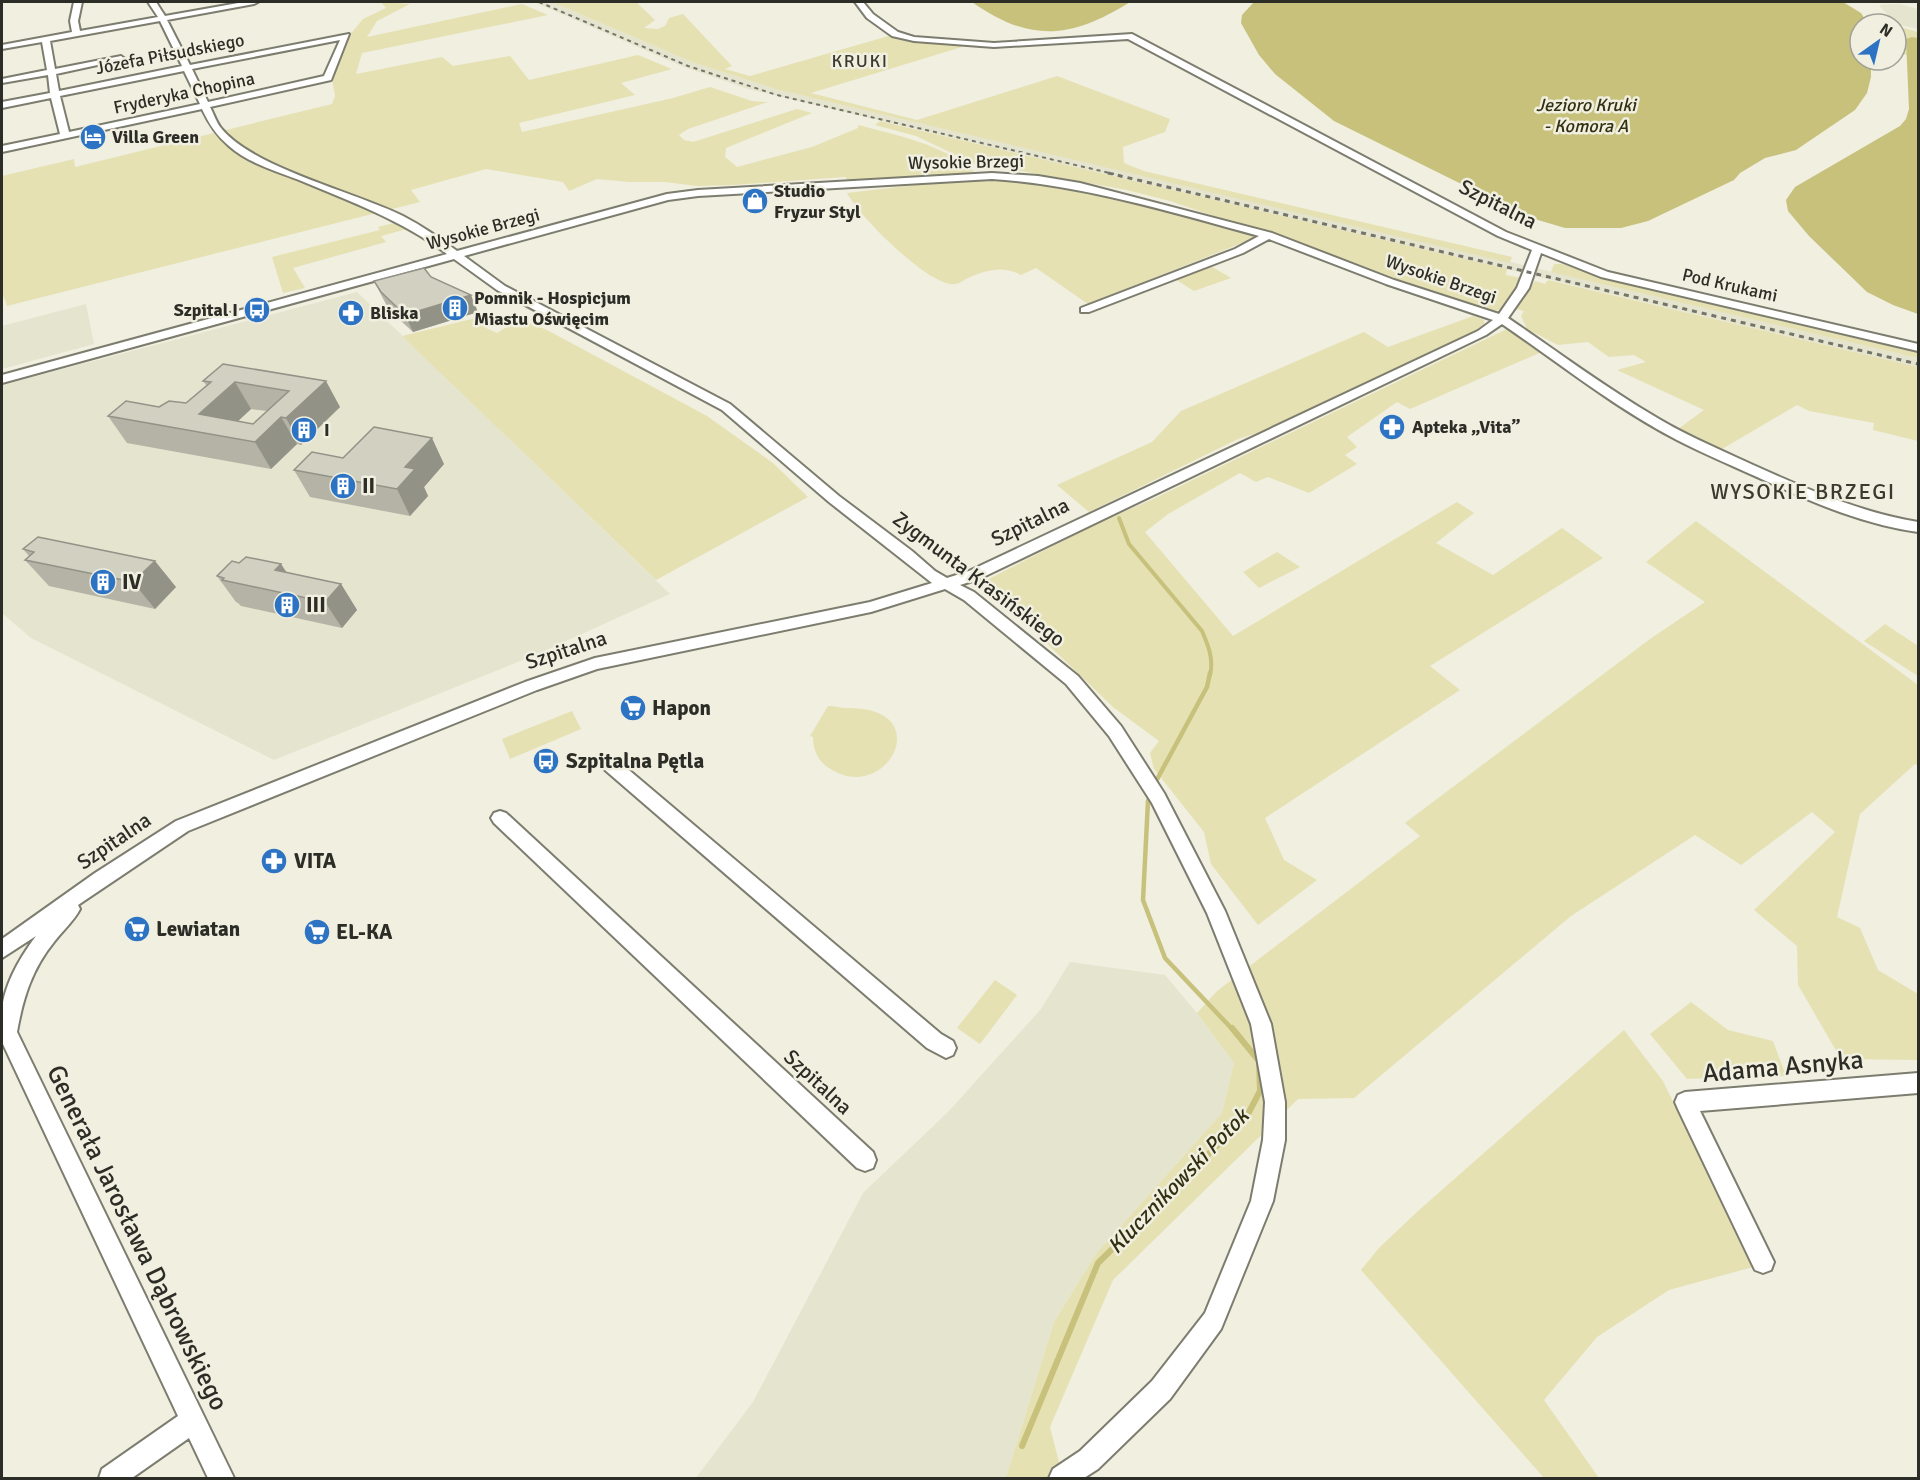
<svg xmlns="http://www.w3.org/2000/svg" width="1920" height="1480" font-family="Signika,sans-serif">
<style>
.built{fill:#e5e4ce}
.green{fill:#e5e1b3}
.water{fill:#c7c17c}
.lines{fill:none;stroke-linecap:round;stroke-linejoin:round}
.stream-far2{stroke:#c7c17c;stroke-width:4}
.stream-far1{stroke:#c7c17c;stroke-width:4.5}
.stream{stroke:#c7c17c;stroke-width:6}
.minor-casing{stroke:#7d7d6f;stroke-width:4}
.minor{fill:#fff;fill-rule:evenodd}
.rail-far1{stroke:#75746b;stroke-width:2;stroke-dasharray:4 4;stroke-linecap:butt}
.rail{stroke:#75746b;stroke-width:3;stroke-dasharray:5 5;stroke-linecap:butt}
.wall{fill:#b4b3a6;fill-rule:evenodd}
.shaded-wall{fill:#929287}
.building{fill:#d1d0c1;stroke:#929287;stroke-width:1.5;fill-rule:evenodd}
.labels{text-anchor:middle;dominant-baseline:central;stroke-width:5;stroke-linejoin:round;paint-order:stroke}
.far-street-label{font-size:18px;fill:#2d2d27;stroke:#f0efe0}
.far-neighbourhood-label{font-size:18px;letter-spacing:1.5px;fill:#3b3a2e;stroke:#f0efe0}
.far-water-label{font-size:18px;font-style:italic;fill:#333011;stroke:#f0efe0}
.far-poi-label{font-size:18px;font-weight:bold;fill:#2d2d27;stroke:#f0efe0;text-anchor:start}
.street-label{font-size:21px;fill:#2d2d27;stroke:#f0efe0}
.poi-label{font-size:21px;font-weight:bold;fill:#2d2d27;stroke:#f0efe0;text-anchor:start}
.neighbourhood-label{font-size:22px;letter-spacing:1.5px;fill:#3b3a2e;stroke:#f0efe0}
.water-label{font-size:22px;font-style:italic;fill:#333011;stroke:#f0efe0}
.near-street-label{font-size:26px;fill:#2d2d27;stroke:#f0efe0}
</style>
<rect width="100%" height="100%" fill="#f0efe0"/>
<g class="built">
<path d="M534,2H552L692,62L775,89L1918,358V367L748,89L684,67Z"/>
<path d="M1899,4L1918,9V29L1896,24L1879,5Z"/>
<path d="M357,292L670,594L533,656L274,760L31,638L2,613V385Z"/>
<path d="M86,304L94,344L2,369V326Z"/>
<path d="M1070,962L1165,975L1197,1013L1234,1063L1222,1113L1096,1254L1054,1322L1006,1478H696L753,1402L863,1193L949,1111L1041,1009Z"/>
</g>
<g class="green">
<path d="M381,2L410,4L377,21L367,37L522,4L548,15L362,53L356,74L442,57L453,66L510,56L529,80L638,55L672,69L621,83L635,95L519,123L522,132L673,98L710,87L752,101L768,102L688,129L679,135L684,140L693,142L797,109L812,113L726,148L725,157L737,167L812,147L858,128V125C896,135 942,144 974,171L966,174L851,184L845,177L733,185L697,186L665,182H629L597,179L569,191L563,182L486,169L411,190L420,202L7,306L2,292V176L74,159L75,167L332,104L335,96L332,79L348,37L363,19L386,8Z"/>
<path d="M552,2H636L655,20L644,28L658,29L665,26L669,18L683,14L732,66L725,69L750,76L892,35L911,40L965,46L811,93L917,120L1057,76L1170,119L1165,132L1123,147L1124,163L1144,171L1512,257L1510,263L775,89L692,62Z"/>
<path d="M1896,26L1918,32V38L1912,37L1907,55L1896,53Z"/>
<path d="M880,121L1507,269L1506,275L1522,278L1501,309L1493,312L1170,201L1127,190L1021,171L983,168L916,136L875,125Z"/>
<path d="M1001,175L1089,186L1257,237L1088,304L1036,268L1021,275C1004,265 985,270 968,278C964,280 959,284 955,284C930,288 858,215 847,193Z"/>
<path d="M394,223L407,229L381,236L386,242L293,268L305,288L283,293L272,257L380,230L378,227Z"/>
<path d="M1554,264H1562L1598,276L1918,350V358L1551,272Z"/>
<path d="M1209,265L1231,278L1194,291L1175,279Z"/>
<path d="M1548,280L1918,367V441L1873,430L1874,423L1809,411L1797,405L1722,449L1678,429L1704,410L1617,370L1646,362L1634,355L1609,357L1588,342L1558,345L1527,329L1521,316L1524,311L1516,309L1535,281L1545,284Z"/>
<path d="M1473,316L1484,320V324L1473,332L1267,430L1238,439L1089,512L1057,485L1152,442L1181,411L1364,332L1388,347Z"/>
<path d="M476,318L490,324L486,328L497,333L519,319L547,330L707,416L773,463L808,497L656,580L402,336Z"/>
<path d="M1509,328L1544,351L1410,409L1397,402L1347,437L1357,447L1345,455L1357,464L1309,493L1268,477L1256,482L1240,473L1168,514L1145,532L1233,636L1457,502L1474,513L1436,543L1493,575L1562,528L1603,558L1430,666L1460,690L1265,818L1284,860L1317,880L1258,925L1211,864L1204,832L1154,769L1150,753L1159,741L1113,707L983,582L1100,522L1151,500Z"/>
<path d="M1696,521L1918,685V766L1915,764L1860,814L1837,917L1860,928L1878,970L1918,994V1060L1841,1059L1798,985L1797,946L1754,910L1835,832L1812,812L1741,865L1695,835L1571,916L1354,1098L1298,1099L1113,1280L1050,1427L1063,1478H1006L1054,1322L1096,1254L1222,1113L1234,1063L1197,1013L1217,991L1420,836L1405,823L1650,639L1705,602L1646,562Z"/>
<path d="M1277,552L1300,567L1259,588L1243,572Z"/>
<path d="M1885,624L1918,646V676L1864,641Z"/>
<path d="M828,706C835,706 840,708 846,708C940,706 886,807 829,768C818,761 813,750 813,737L810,736Z"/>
<path d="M572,711L581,729L510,759L502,739Z"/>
<path d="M995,980L1017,995L980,1044L957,1028Z"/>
<path d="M1691,1002L1728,1030L1773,1041L1786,1076L1687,1079L1650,1034Z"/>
<path d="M1624,1030L1663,1081L1753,1267L1669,1290L1597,1337L1544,1400L1599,1478H1544L1361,1270L1379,1248L1418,1211Z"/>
</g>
<g class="water">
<path d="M972,2H1130C1071,39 1030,43 972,2Z"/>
<path d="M1254,2H1843L1861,13L1868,24H1860V60H1871V77L1867,93L1855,110L1796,150L1765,158L1740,173L1734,180L1648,221L1621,228H1565L1528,217L1334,121L1275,74L1259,55L1241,23L1242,15Z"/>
<path d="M1912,37L1918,38V314L1893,305L1867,292L1809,236L1788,211L1786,200L1795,187L1900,126L1906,119L1909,109L1906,39Z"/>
</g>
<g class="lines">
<path class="stream-far2" d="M1119,518L1129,544L1202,631C1208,645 1214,659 1210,675"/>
<g class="stream-far1">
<path d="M1154,785L1207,687L1210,673"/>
<path d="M1151,793L1148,801L1143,900L1165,958L1233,1030"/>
</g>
<path class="stream" d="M1022,1446L1098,1263L1247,1116L1260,1091L1259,1061L1232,1028"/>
<defs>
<g id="minor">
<path d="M74,2H82L78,21L80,31L158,17L148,2H156L165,16L244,2H258L254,4L167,20L190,65L349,34L331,80L210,107C214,114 216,122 221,128C253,168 355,192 403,216C422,226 440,238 457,251L667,194L698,190L992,173L1038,176L1080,183L1272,233L1394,280L1499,314L1517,288L1532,250L1498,236L1128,39L994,47L914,41L892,36L867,18L855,2H863L873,14L898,32L914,37L994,43L1132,34L1506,232L1608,272L1918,344V351L1601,277L1541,253L1529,288L1508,318C1555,350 1601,384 1649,413C1681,433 1716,448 1751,464C1806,489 1859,512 1918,522V532C1866,525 1816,504 1768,482C1738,468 1706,455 1677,440C1615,408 1559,363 1502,324L1486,335L979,579L960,585L974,592L1078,676L1121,726L1164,793L1225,911L1271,1024L1285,1102V1140L1273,1201L1221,1329L1170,1399L1098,1469L1084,1478H1049L1053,1469L1080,1451L1152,1381L1205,1313L1251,1201L1263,1140L1265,1102L1251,1024L1207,913L1152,803L1109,736L1066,684L964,600L945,589L871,612L597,669L537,690L188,831L78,905L80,909C74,921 62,931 54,942C32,969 23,998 17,1032L234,1478H208L189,1438L132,1478H99L102,1469L178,1416L2,1042C2,1032 0,1020 2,1009C5,983 21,956 36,936L2,958V939L95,873L176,821L525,682L595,658L870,602L932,583L829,502L722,410L497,290L454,259L2,383V375L447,254C402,220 351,202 299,180C276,171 248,163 229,146C216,135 209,124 202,109L2,152V146L60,134L51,98L2,108V102L50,93L48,75L2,83V79L47,70L42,42L2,49V45L72,32L70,21ZM160,21L182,66L59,91L56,74L125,59L121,56L55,69L50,41ZM340,40L324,76L208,102L192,69ZM184,71L200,104L69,132L60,96ZM992,179C1083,185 1171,212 1259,236L1235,249L1081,308V312H1089L1243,253L1269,239L1386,284L1493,320L1478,331L969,571L947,578L935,571L912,551L839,496L730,404L505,286L464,256L668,200L698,196Z"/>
<path d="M611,758L617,760L941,1034L953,1041L956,1048L953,1055L946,1058L927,1048L605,770L603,765L605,760Z"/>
<path d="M500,811L506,813L873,1152L876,1160L873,1168L865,1171L857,1168L494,823L491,818L494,813Z"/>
<path d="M1918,1073V1093L1700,1111L1774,1262L1771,1270L1763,1273L1755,1270L1678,1109L1675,1102L1678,1095L1685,1092Z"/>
</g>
</defs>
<use href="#minor" class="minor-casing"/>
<use href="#minor" class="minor"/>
<path class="rail-far1" d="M539,2L688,66L777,95L1114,174"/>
<path class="rail" d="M1108,173L1918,364"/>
</g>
<g class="wall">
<path d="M431,277L478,312L413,332L389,310L374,281Z"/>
<path d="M223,364L340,407L301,445L297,444L271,469L127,443L108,416L186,403L207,386L203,381ZM251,409L267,411L253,424L238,421Z"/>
<path d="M444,464L424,487L428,496L410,516L310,497L294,470Z"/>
<path d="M23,549L176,587L155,609L49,586L25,560L29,556Z"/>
<path d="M287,573L341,584L357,610L342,628L241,606L238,603L236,602L217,576Z"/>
</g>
<g class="shaded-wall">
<path d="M471,295L478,312L413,332L405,315Z"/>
<path d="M326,381L340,407L301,445L286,418Z"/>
<path d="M235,382L251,409L222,436L199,414Z"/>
<path d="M281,417L297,444L271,469L255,442Z"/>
<path d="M432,438L444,464L424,487L428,496L410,516L397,489L405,467Z"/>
<path d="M155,561L176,587L155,609L133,582Z"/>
<path d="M281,564L299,591L275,570Z"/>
<path d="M341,584L357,610L342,628L325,602Z"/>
</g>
<g class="building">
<path d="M424,268L431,277L471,295L405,315L381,292L374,281Z"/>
<path d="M223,364L326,381L286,418L281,417L255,442L108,416L126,401L159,407L169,401L186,403L211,382L203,381ZM235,382L289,391L253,424L199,414Z"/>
<path d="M374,427L432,438L405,467L415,469L397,489L294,470L312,452L343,458Z"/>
<path d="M38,537L155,561L133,582L25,560L34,552L23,549Z"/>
<path d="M246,557L281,564L275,570L341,584L325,602L222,580L224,578L217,576L232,561L239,563Z"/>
</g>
<defs>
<symbol id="hotel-disc" viewBox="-11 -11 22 22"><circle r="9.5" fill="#2c73c4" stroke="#f0efe0"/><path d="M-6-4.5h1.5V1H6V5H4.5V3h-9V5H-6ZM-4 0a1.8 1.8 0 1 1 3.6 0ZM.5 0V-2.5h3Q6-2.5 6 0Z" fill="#fff"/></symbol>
<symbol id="shop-disc" viewBox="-11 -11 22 22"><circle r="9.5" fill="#2c73c4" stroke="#f0efe0"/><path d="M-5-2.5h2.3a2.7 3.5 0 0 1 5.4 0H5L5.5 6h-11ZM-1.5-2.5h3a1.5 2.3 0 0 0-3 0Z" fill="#fff"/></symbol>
<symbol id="building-disc" viewBox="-11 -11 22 22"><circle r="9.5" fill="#2c73c4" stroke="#f0efe0"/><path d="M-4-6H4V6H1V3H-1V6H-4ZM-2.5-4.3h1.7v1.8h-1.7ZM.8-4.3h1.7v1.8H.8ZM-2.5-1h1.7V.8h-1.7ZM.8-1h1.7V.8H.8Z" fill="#fff"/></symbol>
<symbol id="bus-disc" viewBox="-11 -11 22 22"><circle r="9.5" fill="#2c73c4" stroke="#f0efe0"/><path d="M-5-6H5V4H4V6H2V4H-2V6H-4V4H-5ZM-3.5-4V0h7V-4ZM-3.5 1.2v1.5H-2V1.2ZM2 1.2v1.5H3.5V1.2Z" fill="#fff"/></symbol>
<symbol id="pharmacy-disc" viewBox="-11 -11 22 22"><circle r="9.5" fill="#2c73c4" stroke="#f0efe0"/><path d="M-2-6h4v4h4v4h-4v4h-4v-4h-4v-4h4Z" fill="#fff"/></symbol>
<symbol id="supermarket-disc" viewBox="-11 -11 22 22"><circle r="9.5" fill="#2c73c4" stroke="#f0efe0"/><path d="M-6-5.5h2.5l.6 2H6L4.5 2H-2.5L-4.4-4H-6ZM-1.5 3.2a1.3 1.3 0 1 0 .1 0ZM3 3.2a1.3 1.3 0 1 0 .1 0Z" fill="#fff"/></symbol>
</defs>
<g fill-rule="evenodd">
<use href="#hotel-disc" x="78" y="122" width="30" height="30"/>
<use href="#shop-disc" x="740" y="186" width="30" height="30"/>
<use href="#building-disc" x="440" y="293" width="30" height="30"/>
<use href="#bus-disc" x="242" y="295" width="30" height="30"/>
<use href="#pharmacy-disc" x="336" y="298" width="30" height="30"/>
<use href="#pharmacy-disc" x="1377" y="412" width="30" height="30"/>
<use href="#building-disc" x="289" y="415" width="30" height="30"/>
<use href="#building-disc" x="328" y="471" width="30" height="30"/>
<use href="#building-disc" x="88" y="567" width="30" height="30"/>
<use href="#building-disc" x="272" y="590" width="30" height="30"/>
<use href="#supermarket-disc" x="618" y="693" width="30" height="30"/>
<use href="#bus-disc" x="531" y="746" width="30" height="30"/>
<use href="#pharmacy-disc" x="259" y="846" width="30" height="30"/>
<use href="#supermarket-disc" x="122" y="914" width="30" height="30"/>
<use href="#supermarket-disc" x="302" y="917" width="30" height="30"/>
</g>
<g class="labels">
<g class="far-street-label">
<text transform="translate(170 54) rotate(-11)">Józefa Piłsudskiego</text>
<text transform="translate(184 93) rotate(-12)">Fryderyka Chopina</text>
<text transform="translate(966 162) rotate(-1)">Wysokie Brzegi</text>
<text transform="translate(483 229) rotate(-15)">Wysokie Brzegi</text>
<text transform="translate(1441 279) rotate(19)">Wysokie Brzegi</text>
<text transform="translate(1730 285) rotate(13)">Pod Krukami</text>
</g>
<g class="far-neighbourhood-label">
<text x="860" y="61">KRUKI</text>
</g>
<g class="far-water-label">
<text x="1586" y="105">Jezioro Kruki<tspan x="1586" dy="21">- Komora A</tspan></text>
</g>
<g class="far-poi-label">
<text x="112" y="137">Villa Green</text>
<text x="774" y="191">Studio<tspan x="774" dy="21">Fryzur Styl</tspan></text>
<text x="474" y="298">Pomnik - Hospicjum<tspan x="474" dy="21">Miastu Oświęcim</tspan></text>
<text x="238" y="310" text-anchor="end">Szpital I</text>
<text x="370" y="313">Bliska</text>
<text x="1412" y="427">Apteka „Vita”</text>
<text x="324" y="430">I</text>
</g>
<g class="street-label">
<text transform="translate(1498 204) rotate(27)">Szpitalna</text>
<text transform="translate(1030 522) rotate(-26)">Szpitalna</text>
<text transform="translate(979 579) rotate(37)">Zygmunta Krasińskiego</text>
<text transform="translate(566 650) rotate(-18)">Szpitalna</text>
<text transform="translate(114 841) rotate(-34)">Szpitalna</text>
<text transform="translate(818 1082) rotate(43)">Szpitalna</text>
</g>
<g class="poi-label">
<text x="362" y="486">II</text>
<text x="122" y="582">IV</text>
<text x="306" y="605">III</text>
<text x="652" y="708">Hapon</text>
<text x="566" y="761">Szpitalna Pętla</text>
<text x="294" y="861">VITA</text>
<text x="156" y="929">Lewiatan</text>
<text x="336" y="932">EL-KA</text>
</g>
<g class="neighbourhood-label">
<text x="1803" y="491">WYSOKIE BRZEGI</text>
</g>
<g class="water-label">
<text transform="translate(1178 1181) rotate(-46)">Klucznikowski Potok</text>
</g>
<g class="near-street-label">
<text transform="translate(1783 1067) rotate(-5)">Adama Asnyka</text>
<text transform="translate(137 1238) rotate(64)">Generała Jarosława Dąbrowskiego</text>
</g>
</g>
<rect width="1920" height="1480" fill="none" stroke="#2d2d27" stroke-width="6"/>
<g transform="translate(1878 42) rotate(34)"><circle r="28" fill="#f0efe0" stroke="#a2a196" stroke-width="1.5"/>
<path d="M0-4.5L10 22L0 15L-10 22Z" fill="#2c73c4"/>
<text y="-9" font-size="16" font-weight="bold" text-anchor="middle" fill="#2d2d27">N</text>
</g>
</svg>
